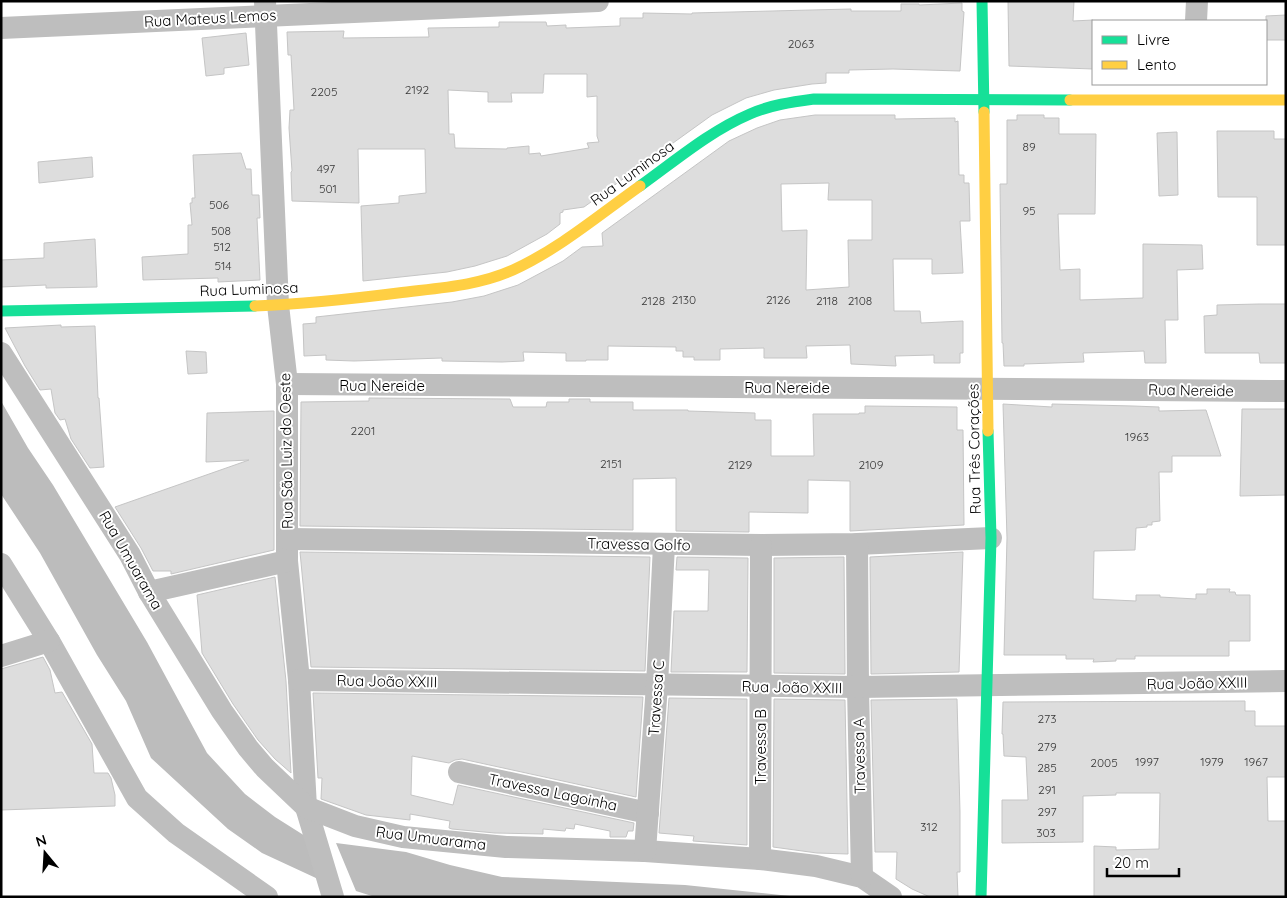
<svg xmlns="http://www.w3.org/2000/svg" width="1287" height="898" font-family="Quicksand,sans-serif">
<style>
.water{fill:#bcbcbc}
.building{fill:#ddd;stroke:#c5c5c5;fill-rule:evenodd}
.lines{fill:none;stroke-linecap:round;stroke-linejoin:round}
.street{stroke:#bebebe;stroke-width:22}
.fast{stroke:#16e098;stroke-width:11}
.slow{stroke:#ffcf43;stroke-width:11}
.labels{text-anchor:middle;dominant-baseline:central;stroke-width:4;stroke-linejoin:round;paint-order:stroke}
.number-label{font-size:12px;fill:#373737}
.street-label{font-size:15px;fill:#000;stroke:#fff}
</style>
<rect width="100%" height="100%" fill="#fff"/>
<g class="water">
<path d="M1,401L28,448L53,485L147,642L207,753L245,794L275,817L313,841L331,885L262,853L228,829L151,758L126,701L97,655L40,553L1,494Z"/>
<path d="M336,843L406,852L450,865L502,877L685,885L799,897H375L356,891Z"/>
</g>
<g class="building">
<path d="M1008,1H1074L1073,21L1093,20V69L1009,66Z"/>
<path d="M962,3V11L964,12L960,71L893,69L849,70V73H826V83L812,84L774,90L746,98L712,115L584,207L563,210V212L560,213V224L547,234L507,256L475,266L447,272L363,281L361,206L399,203V196L426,193L425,149H358L359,203L292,201L291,172L292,171L289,128L290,110H294L291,55H288L287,32L344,31L343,38L429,37L428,28L499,27V22H546L547,26L566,25V28L620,26V18H643V13L692,14V13L851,9V11H901V4H919V5ZM544,74H587V97L597,96V136L599,142L587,143L589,148L541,156L540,153L529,154V146L507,148V149L455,148L454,134H449L448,90L488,92V102H512L511,93H543Z"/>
<path d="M1286,15V40H1266V16Z"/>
<path d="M246,33L249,65L224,68V74L206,76L202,38Z"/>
<path d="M815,115H895V119L955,118V122L958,121L959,175H964V183H969L970,221H960L963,273L932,274V259H893L894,311H920L921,323L963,321V353H960V363H934V355L895,356L896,366L851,364L850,345L806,346L807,358H764V348L720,349V360H694V357H683V351H676V347L608,346V360H586V361H566V353L523,352L524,361L502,362L442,361V358L354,361L326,360V355L304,356L303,324L316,323V317L452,302L484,296L518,285L563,261L582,247L603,246L602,233L729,141L757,128L780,120ZM829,183L828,200H872V240H848L849,287L806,290L807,230L782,231L781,184Z"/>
<path d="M1017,115H1044V118H1059V134H1096L1095,214H1058L1060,270L1080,269V300L1143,298V244L1202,245L1203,269L1177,270L1178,320H1165L1166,363H1145L1144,351L1083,353L1084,362L1024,364V366H1004L1003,343H1002L1000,184H1007V120H1017Z"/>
<path d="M1217,131H1274V139H1286V245H1257V197H1218Z"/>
<path d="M1177,132L1178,195L1159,196L1157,133Z"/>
<path d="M241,153L246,169H251L252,195H259L260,218H257L260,280L218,282V278L143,280L142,257L188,254V225H192L190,203H192V198H195L193,155Z"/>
<path d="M92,157L93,177L39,183L38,162Z"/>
<path d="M95,239L97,287L46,288V285L1,287V260L44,258V243Z"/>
<path d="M1259,304H1286V363H1260L1259,353H1205L1204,316L1217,315V305Z"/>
<path d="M61,325V327L95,326L98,398H99L104,467L90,468L71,439L65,419L60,420L55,413L51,389L40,390L25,366L5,328Z"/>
<path d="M186,351L206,352L207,373L188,374Z"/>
<path d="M369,398L510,399L513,407H546L547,402H569V399H590V402H633V410H688V411L755,413V420H771V456H814L813,414H859V413H865V406L957,407V430H963L964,525L850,531V481L808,480V513L749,512V532L676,531V478L633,479V530L300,526L301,402L369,401Z"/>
<path d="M1003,404L1052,407V404L1133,406L1159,407V411L1206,410L1221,456H1172V472H1159L1160,521L1152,522V525H1147V527L1136,528L1135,550L1094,551L1093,599L1136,601V595H1160V597L1196,599V594H1207V589H1230L1229,592H1235L1236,595H1250V641H1229V656H1135V659H1116V661L1093,662L1094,659H1066V655H1004L1007,538Z"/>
<path d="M1242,409H1286V495L1240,496Z"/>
<path d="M274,411V550L171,574V571H153L141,548L115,507L249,460L206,462L207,413Z"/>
<path d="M300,552L650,557L645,671L311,667Z"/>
<path d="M963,552L959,672L871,674L870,557Z"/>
<path d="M677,557L748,558L747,672H671L674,611H708L709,570H676Z"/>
<path d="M844,557L845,674L774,673V558Z"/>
<path d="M275,577L286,681L291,773L275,759L258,740L233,704L202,653L200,628L197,595Z"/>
<path d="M43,657L50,670L55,693L62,692L92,744L94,773H108L111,778L115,795V806L1,810V669Z"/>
<path d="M313,693L643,697L636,797L462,759L455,760L449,763L412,756L411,795L453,805L458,785L634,823L633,831H628L626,837H610V831L575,824L574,829L566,828L565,831L543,829V834L495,833L452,829L449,828L450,821L410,814V820L366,815L321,799L322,778H318Z"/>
<path d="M669,698L747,699V845L693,841L694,836L659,833Z"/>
<path d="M774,699L845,700L848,854L817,853L773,847Z"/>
<path d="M957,699L960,812V872H957L958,897H930L912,889L896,879L897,852H875L871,700Z"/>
<path d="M1245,701V711H1255V726H1286V777H1267L1268,821H1286V897H1094V846L1116,847V850L1159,849L1160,793H1116V795L1083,796V842L1002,843V800H1028L1026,757L1004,756L1003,734H1002L1003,702Z"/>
</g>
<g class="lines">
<g class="street">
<path d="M265,1L278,305L287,384V561L299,680L306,807L333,897"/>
<path d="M1196,21L1197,1"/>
<path d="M1,28L598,1"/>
<path d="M1,353L130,555L149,592L222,711L248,748L265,768L306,807L355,826L403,837L506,847L645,851L760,859L816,866L862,877L891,897"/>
<path d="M287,384L1286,391"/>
<path d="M288,539L761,545L857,544L991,538"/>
<path d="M857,544L858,687L862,877"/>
<path d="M1,564L49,641L137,798L176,833L267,897"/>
<path d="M149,592L287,561"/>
<path d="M1,656L49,641"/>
<path d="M299,680L858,687L1286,681"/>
<path d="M459,772L648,813"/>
<path d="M645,851L657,685L664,545"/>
<path d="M760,859L761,545"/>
</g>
<g class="fast">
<path d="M982,1L984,112"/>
<path d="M640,186C675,161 710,131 750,114C770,105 792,102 814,99L1070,100"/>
<path d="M1,311L255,306"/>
<path d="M981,897L991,538L988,431"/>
</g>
<g class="slow">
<path d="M1070,100H1286"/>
<path d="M984,112L988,431"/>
<path d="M255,306C303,304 351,299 398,293C437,288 478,286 513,270C559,249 599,215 640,186"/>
</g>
</g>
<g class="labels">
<g class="number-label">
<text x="801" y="43">2063</text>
<text x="417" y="89">2192</text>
<text x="324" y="91">2205</text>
<text x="1029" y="146">89</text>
<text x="326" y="168">497</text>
<text x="328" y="188">501</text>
<text x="219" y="204">506</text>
<text x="1029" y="210">95</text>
<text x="221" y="230">508</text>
<text x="222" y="246">512</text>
<text x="223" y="265">514</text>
<text x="684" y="299">2130</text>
<text x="778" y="299">2126</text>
<text x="653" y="300">2128</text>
<text x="827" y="300">2118</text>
<text x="860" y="300">2108</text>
<text x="363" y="430">2201</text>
<text x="1137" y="436">1963</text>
<text x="611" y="463">2151</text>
<text x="740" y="464">2129</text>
<text x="871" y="464">2109</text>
<text x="1047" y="718">273</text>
<text x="1047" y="746">279</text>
<text x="1147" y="761">1997</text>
<text x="1212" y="761">1979</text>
<text x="1256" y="761">1967</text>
<text x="1104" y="762">2005</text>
<text x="1047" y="767">285</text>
<text x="1047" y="789">291</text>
<text x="1047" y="811">297</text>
<text x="929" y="826">312</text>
<text x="1046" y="832">303</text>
</g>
<g class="street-label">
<text transform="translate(210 18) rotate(-3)">Rua Mateus Lemos</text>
<text transform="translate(632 173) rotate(-36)">Rua Luminosa</text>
<text transform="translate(249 289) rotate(-2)">Rua Luminosa</text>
<text x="382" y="385">Rua Nereide</text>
<text x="787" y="387">Rua Nereide</text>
<text transform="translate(1191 390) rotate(1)">Rua Nereide</text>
<text transform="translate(974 449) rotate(-91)">Rua Três Corações</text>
<text transform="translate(286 451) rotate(-91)">Rua São Luiz do Oeste</text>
<text transform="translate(639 544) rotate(1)">Travessa Golfo</text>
<text transform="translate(131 560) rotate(60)">Rua Umuarama</text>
<text transform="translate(387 681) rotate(1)">Rua João XXIII</text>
<text transform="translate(1197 683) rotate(-1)">Rua João XXIII</text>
<text transform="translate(792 687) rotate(1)">Rua João XXIII</text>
<text transform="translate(656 698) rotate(-86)">Travessa C</text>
<text transform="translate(760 747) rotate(-90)">Travessa B</text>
<text transform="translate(859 756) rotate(-91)">Travessa A</text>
<text transform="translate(553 792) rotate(12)">Travessa Lagoinha</text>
<text transform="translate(431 838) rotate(7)">Rua Umuarama</text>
</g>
</g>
<rect width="1287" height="898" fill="none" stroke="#000000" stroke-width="5"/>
<rect x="1092" y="20" width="175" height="65" fill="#ffffff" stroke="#999999"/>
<rect x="1102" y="36" width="25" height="8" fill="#16e098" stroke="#999999"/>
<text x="1137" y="45" font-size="15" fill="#000000">Livre</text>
<rect x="1102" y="61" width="25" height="8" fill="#ffcf43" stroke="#999999"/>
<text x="1137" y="70" font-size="15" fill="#000000">Lento</text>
<g transform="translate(45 853) rotate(342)" stroke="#ffffff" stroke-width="4" paint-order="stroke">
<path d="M0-4L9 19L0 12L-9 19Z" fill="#000000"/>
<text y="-8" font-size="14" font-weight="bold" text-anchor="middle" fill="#000000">N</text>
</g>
<path d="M1107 868v8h72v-8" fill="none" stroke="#000000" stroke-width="2.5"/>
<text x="1114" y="868" font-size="15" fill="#000000" stroke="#ffffff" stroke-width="4" paint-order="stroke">20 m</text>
</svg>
